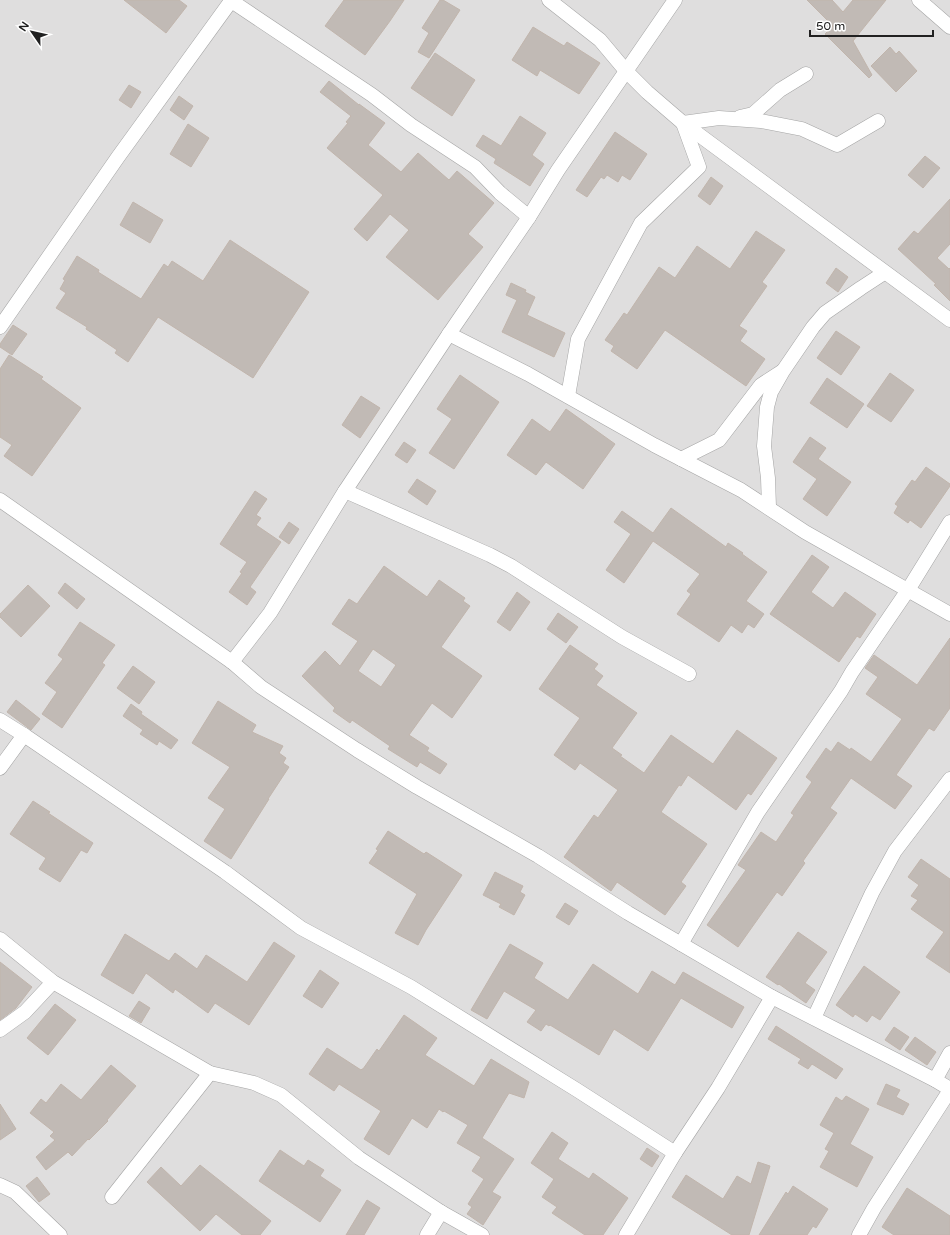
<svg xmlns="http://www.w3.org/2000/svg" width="950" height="1235" font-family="'Varela Round',sans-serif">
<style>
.residential{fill:#dfdede}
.building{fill:#c1bab5;stroke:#c1b5ac;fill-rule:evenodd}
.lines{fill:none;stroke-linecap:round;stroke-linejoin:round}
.street-casing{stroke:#a5a5a5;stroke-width:15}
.street{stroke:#fff;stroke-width:14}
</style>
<rect width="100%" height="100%" fill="#f1eee9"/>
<rect class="residential" x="0" y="0" width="950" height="1235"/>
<g class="building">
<path d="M124,0H179L187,6L166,33Z"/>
<path d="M344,0H404L390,21L365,55L325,26Z"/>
<path d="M440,0H443L460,10L429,58L418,52L429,33L422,28Z"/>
<path d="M807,0H832L843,12L853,0H886L853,41L872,75L869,78L825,34L833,26Z"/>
<path d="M533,27L564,46L567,42L600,63L579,94L540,70L537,76L512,60Z"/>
<path d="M890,47L896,54L899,51L917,71L896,92L871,66Z"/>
<path d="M435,53L475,80L452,116L411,88Z"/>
<path d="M329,81L359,105V104L385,123L368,145L401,172L418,153L449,180L457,171L494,203L468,234L483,247L438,300L386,257L409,230L390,214L367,241L354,229L383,195L327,148L348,123L346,122L351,116L320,92Z"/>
<path d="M129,85L141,92L131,108L119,100Z"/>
<path d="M179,96L193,106L184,120L170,110Z"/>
<path d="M520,116L546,133L532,155L544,164L530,186L494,163L496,159L476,146L483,135L501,146Z"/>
<path d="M188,124L209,138L191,167L170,154Z"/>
<path d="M615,132L647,154L630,180L622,175L618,182L607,175L604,179L601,177L587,197L576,190Z"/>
<path d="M925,156L940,168L923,188L908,175Z"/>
<path d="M711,177L723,186L710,205L698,196Z"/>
<path d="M950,199V244L937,258L949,269L950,268V301L934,285L936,284L898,249L914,231L918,234Z"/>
<path d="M133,202L163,220L150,243L120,225Z"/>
<path d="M756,231L785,250L762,282L767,286L739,326L747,331L740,341L765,359L746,386L665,330L637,369L611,351L614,346L605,340L624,313L627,315L659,267L675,278L697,246L730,269Z"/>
<path d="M230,240L309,292L253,378L158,317L128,362L115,353L117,350L86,329L87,327L56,308L66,293L60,289L65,280L63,279L77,256L99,270L98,272L141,299L164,264L168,267L172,261L203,281Z"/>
<path d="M836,268L848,277L838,292L826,283Z"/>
<path d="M511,283L526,290L525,292L535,297L527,315L565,333L554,357L502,332L517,300L506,295Z"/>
<path d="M13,325L27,334L12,355L0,347V344Z"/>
<path d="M836,331L860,347L841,375L817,358Z"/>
<path d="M9,355L43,377L41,379L81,408L32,476L4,456L12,445L0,437V369Z"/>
<path d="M890,373L914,390L891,422L867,406Z"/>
<path d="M460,375L499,402L454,469L429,453L452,419L437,409Z"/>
<path d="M827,378L864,404L847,428L810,403Z"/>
<path d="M361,396L380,408L360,438L342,425Z"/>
<path d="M566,409L615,444L583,489L546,462L536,475L507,455L532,419L550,432Z"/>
<path d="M810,437L826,448L818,459L851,482L827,516L803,499L817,479L793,462Z"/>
<path d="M404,442L416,450L407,463L395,455Z"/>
<path d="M926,467L950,484V486L921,528L910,520L908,523L894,513L898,506L895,504L912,480L915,482Z"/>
<path d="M417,479L436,491L427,505L408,492Z"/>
<path d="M255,491L267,499L256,515L261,518L256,525L281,542L250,587L256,592L247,605L229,592L242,573L240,572L247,562L220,544Z"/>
<path d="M671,508L726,547L728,543L743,553L742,554L767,572L746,601L764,614L754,628L748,624L742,633L731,625L719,642L677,614L691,594L687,591L700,574L653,541L624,583L606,570L631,534L614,522L622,511L653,533Z"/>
<path d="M289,522L299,529L289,544L279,537Z"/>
<path d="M812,555L829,567L811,592L833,608L845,592L876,614L860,638L857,636L839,662L770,614Z"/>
<path d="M384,566L427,597L439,580L465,598L463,601L470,606L441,647L482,676L452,718L432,703L409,735L429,748L427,751L447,764L440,774L420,762L417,767L388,749L390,746L352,720L350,723L333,711L335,708L302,676L325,651L340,666L358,641L332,624L349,599L357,604ZM373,649L396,665L381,687L358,671Z"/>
<path d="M65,583L85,599L77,609L58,593Z"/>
<path d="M28,585L50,606L21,637L0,617V614Z"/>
<path d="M517,592L530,602L510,631L497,622Z"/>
<path d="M558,613L578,627L566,643L547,629Z"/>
<path d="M80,622L115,645L102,663L105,665L62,728L42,714L57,692L45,683L63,659L58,655Z"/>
<path d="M950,638V708L934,731L929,728L896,775L912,786L895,809L851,778L830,808L837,813L803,861L805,863L782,896L777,892L738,947L707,925L746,870L738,865L761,832L776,842L794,815L791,813L812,782L806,777L826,748L831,752L838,742L850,750L851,748L871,762L902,719L866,694L878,677L865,668L874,655L917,685Z"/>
<path d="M570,645L598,664L594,669L603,676L596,685L637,713L612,748L622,755L620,756L644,773L671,735L713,764L737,730L777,758L751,795L748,793L736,810L688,775L681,786L679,785L661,812L707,844L681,882L686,886L665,915L617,882L611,891L564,857L594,815L598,818L618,790L580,763L575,770L554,755L580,718L539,689Z"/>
<path d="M133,666L155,682L139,704L117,688Z"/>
<path d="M16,700L40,719L31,730L7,712Z"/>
<path d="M218,701L256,725L252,732L283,746L279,753L286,758L283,763L289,767L268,799H269L231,859L204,841L225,809L208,798L230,767L192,743Z"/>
<path d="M131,704L142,712L141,714L178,740L171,749L159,741L157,745L140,734L143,730L123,716Z"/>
<path d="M33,801L50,812L48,813L93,843L87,853L81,850L60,882L39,869L46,858L10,834Z"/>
<path d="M388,831L424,854L426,852L462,875L426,930L418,945L395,933L417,894L369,863L378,850L376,849Z"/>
<path d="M921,859L950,879V973L926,957L944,932L911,909L918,900L911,896L919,885L908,877Z"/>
<path d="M495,872L523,886L520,892L525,895L514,915L499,907L501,904L483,895Z"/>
<path d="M565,903L578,911L569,925L556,917Z"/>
<path d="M798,932L827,952L805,983L815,990L806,1003L779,984L778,985L766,977Z"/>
<path d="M125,934L169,961L175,953L197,969L206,955L247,982L274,942L295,956L249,1025L215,1003L208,1013L175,989L173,993L146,973L133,994L101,975Z"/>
<path d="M510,944L543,963L534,978L568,1000L593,964L638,994L652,971L675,985L683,972L744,1007L732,1028L681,998L648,1051L614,1029L599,1055L550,1025L549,1026L546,1024L541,1031L527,1022L536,1010L504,991L487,1019L471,1010Z"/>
<path d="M0,962L32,987L16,1008L0,1020Z"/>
<path d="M864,966L900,992L880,1020L872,1015L867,1022L855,1014L853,1017L836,1005Z"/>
<path d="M320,970L339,983L322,1008L303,996Z"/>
<path d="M139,1001L150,1008L141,1023L129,1016Z"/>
<path d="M55,1004L76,1020L48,1055L27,1038Z"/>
<path d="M404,1015L437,1038L425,1055L474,1086L491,1059L529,1082L524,1098L509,1093L482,1138L514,1159L492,1192L501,1197L483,1225L467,1214L472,1207L468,1204L484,1179L472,1171L481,1157L457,1143L468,1125L444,1111L443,1112L439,1109L427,1128L412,1118L389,1155L364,1139L381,1111L339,1084L334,1091L309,1074L327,1048L361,1070L362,1069H363L377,1049L379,1051Z"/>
<path d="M776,1026L843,1069L836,1079L812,1064L808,1069L798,1063L801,1059L768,1039Z"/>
<path d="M894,1027L909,1037L900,1050L885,1040Z"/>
<path d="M915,1037L936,1052L927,1065L905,1050Z"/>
<path d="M111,1065L136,1086L107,1120L108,1121L89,1140L88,1139L72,1156L68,1152L46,1170L36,1157L55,1140L50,1136L54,1132L30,1113L41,1099L46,1103L61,1084L81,1100Z"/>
<path d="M886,1084L900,1090L896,1097L909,1104L903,1115L877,1104Z"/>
<path d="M846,1096L869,1109L850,1144L873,1157L857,1187L820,1167L829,1151L825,1149L834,1133L820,1125L836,1097L842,1101Z"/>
<path d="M0,1104L16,1129L0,1140Z"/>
<path d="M552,1132L568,1143L558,1159L589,1179L593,1173L628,1198L603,1235H585L552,1213L557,1207L542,1197L554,1179L531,1163Z"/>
<path d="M647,1148L659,1156L652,1167L640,1159Z"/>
<path d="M280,1150L304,1166L308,1160L324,1170L320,1176L341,1190L320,1222L259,1181Z"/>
<path d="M758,1162L770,1166L749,1235H732L672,1197L686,1175L723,1199L737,1176L751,1184Z"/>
<path d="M200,1165L271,1221L260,1235H242L216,1214L200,1231L147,1182L161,1167L181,1186Z"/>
<path d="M37,1177L50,1194L39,1202L26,1186Z"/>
<path d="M793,1186L828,1209L816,1228L813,1226L807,1235H759L786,1192L788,1194Z"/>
<path d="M907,1188L950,1216V1235H894L882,1227Z"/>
<path d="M367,1200L380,1208L364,1235H346Z"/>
</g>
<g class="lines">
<defs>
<g id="street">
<path d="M230,0L372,95L411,125L475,167L500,193L529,217"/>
<path d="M549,0L600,40L626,71L647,92L683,123L950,320"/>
<path d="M919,0L950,27"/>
<path d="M740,117L753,114L780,90L806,74"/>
<path d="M0,327L118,157L231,1"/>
<path d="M449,334L528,374L654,445L741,490L805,532L950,614"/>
<path d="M568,396L578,339L641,223L699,167L683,123L719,118L761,121L802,129L837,145L878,121"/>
<path d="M681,459L719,440L761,385L781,372"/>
<path d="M345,491L490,555L511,566L622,637L689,674"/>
<path d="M0,500L232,662L261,687L357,750L417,787L538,856L628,913L772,997L935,1080L950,1089"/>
<path d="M769,507L768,478L764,446L767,407L771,392L783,371L813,327L825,313L861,288L884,273"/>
<path d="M232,662L270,613L345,491L449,334L529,217L558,170L675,0"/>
<path d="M0,720L24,735L225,872L301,928L411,987L577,1090L675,1153"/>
<path d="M0,768L24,735"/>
<path d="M0,939L53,982L210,1073L254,1083L281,1095L359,1158L441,1212L482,1235"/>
<path d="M681,944L758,812L841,691L852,672L908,590L950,522"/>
<path d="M814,1018L872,893L895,851L950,779"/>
<path d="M0,1030L25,1012L53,982"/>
<path d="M935,1080L950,1053"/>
<path d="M0,1185L15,1192L60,1235"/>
<path d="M112,1197L210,1073"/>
<path d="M427,1235L441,1212"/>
<path d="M626,1235L675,1153L718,1088L772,997"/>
<path d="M859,1235L874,1208L950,1090"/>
</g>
</defs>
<use href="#street" class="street-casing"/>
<use href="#street" class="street"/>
</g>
<g transform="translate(32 32) rotate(304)" stroke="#ffffff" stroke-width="3" paint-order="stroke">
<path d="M0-3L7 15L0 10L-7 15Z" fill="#212121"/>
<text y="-6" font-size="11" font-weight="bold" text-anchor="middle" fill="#212121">N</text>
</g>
<path d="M810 30v6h123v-6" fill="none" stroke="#212121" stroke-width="2"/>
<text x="816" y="30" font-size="12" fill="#212121" stroke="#ffffff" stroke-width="3" paint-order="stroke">50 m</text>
</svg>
